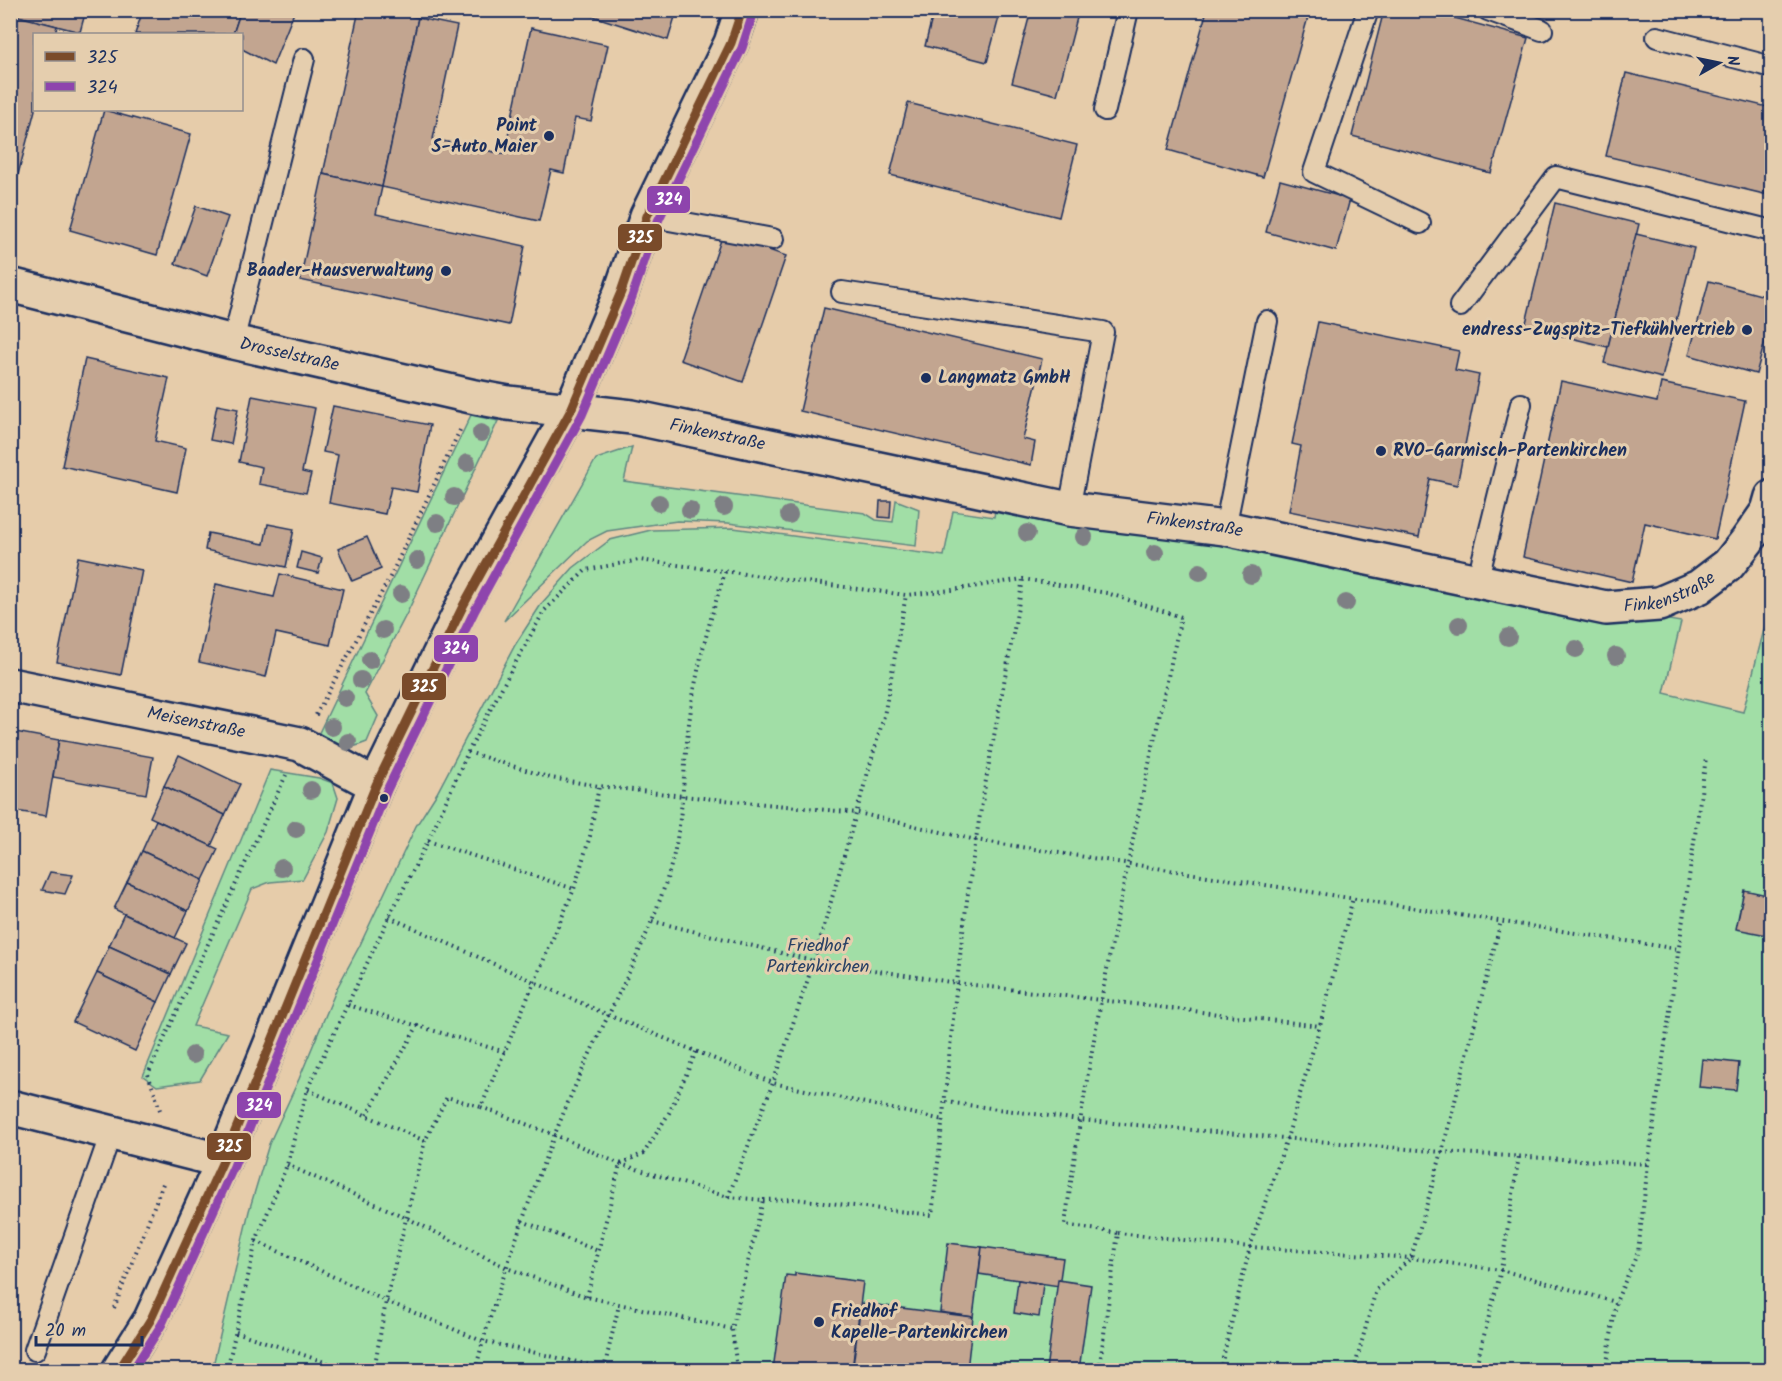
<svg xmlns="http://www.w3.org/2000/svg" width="1782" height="1381" font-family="Kalam,sans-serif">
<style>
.green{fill:#a1dea6;stroke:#5e8682;stroke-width:1.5}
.building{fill:#c2a590;stroke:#1b2f5e;stroke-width:1.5}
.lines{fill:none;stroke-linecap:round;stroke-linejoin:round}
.lane-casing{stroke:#1b2f5e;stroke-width:24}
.street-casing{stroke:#1b2f5e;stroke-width:38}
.path{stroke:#1b2f5e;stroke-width:4;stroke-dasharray:1.5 4.5;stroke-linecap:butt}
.lane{stroke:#e5ceae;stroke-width:20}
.street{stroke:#e5ceae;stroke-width:33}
.bus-1-casing{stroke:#e5ceae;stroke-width:14}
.bus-2-casing{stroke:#e5ceae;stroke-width:14}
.bus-1{stroke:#7a4b2a;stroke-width:9}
.bus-2{stroke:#8e44ad;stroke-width:9}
.tree{fill:#7e7f84}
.poi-dot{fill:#1b2f5e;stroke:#e5ceae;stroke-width:2}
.labels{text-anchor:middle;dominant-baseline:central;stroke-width:6;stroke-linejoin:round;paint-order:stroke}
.poi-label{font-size:18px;font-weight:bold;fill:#1b2f5e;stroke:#e5ceae;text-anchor:end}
.street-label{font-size:18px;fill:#1b2f5e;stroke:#e5ceae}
.park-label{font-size:18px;fill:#284065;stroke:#e5ceae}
.line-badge{stroke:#e5ceae;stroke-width:2}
.badge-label{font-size:16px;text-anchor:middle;font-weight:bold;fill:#fff}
</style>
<rect width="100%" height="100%" fill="#e6ccaa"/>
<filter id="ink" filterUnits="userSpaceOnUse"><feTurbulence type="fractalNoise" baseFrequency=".0167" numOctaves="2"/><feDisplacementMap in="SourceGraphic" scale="12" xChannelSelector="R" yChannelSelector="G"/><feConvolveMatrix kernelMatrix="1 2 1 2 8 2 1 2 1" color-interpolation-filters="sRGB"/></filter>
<g filter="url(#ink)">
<g class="green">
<path d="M471,415L498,421L407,613L365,694L378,716L367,742C342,752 339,750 315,741Z"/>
<path d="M632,447L624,481L865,513L876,520L893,522L896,500L919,509L916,546L728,523L677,521L607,531L587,541L504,621L596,459Z"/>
<path d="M996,504L1681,622L1664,693L1743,712L1771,602V1370H212L249,1211L269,1144L299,1079L337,988L360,945L416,826L437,793L515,645L542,603L573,568L610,540L651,530L733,528L944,556L953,511L994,517Z"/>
<path d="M270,770L319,778L333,783L338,798L328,832L303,879L270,882L252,889L193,1026L228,1033L200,1080L157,1086L143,1076Z"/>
</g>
<g class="building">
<path d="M10,10H86L80,32L10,14Z"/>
<path d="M143,10H241L233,34H135Z"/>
<path d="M241,10H295L273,65L242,49V34H233Z"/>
<path d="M320,10H359L358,14Z"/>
<path d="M359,10H385L418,18L382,187L323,174Z"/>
<path d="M574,10H677L668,40Z"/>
<path d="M934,10H1001L987,62L925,46Z"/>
<path d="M1031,10H1079L1057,95L1012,83Z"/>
<path d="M1207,10H1310L1263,177L1168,150Z"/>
<path d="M1384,10H1426L1528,38L1491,173L1352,136Z"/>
<path d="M10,14L57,26L55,34H34L35,110L10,205Z"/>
<path d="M418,18L457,26L433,139L504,154L531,28L608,45L591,121L575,118L564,173L551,170L539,221L382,187Z"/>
<path d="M1626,73L1772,108V163L1764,194L1606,156Z"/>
<path d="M908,103L1077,145L1059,217L890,175Z"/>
<path d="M104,110L191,134L157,255L70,230Z"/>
<path d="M1772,163V196L1764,194Z"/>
<path d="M323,174L382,187L376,214L525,246L509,325L300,280Z"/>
<path d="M1280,180L1350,199L1336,251L1266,232Z"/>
<path d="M1555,203L1639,224L1608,347L1525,327Z"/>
<path d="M196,206L228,217L207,276L175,264Z"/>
<path d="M723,234L786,256L743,382L680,360Z"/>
<path d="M1636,234L1694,248L1662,378L1604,363Z"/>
<path d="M1709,281L1772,298V316L1756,374L1689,355Z"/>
<path d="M824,308L1042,359L1023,439L1035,442L1031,465L800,411Z"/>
<path d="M1318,322L1459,351L1455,370L1479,375L1457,485L1430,479L1419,537L1289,511L1301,446L1292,444Z"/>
<path d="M85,359L169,378L155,441L186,448L177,492L62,466Z"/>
<path d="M1561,381L1657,402L1661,383L1745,401L1715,539L1645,523L1632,582L1523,557Z"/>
<path d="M252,396L315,408L302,472L311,474L306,493L259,484L262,467L239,462Z"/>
<path d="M217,405L238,409L231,444L210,440Z"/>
<path d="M333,406L430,425L417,492L391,487L385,514L329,503L338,455L323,452Z"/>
<path d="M880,501H891L890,518L879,517Z"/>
<path d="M268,524L294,529L286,567L205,550L208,533L264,544Z"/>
<path d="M367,537L381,569L352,581L338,549Z"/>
<path d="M301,552L322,558L318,573L297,568Z"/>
<path d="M78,557L142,570L121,675L57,662Z"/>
<path d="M280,574L343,589L330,645L276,633L266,677L199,662L216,584L274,597Z"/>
<path d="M10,731L59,740L46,816L10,810Z"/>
<path d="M59,740L153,757L146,794L53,777Z"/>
<path d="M179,755L240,784L225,815L164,786Z"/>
<path d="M164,786L225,815L211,846L150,817Z"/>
<path d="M156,820L218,849L203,880L142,851Z"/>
<path d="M142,851L203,880L188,911L127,882Z"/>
<path d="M50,872L73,875L65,894L42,890Z"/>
<path d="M127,882L188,911L175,938L114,909Z"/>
<path d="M1744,890L1772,896V936L1736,929Z"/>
<path d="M124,914L186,943L171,974L109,946Z"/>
<path d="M109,946L171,974L158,1002L97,973Z"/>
<path d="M97,973L158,1002L135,1051L73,1022Z"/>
<path d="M1702,1059L1739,1063L1736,1090L1699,1087Z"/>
<path d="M948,1243L982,1247L973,1317L940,1312Z"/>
<path d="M982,1247L1063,1258L1059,1286L979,1274Z"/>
<path d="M795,1273L863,1282L852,1370H773L786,1275L795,1276Z"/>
<path d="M1018,1280L1043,1284L1039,1317L1014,1313Z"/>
<path d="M1058,1280L1091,1285L1079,1370H1046Z"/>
<path d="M861,1303L973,1317L967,1370H886L853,1366Z"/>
</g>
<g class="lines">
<defs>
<g id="lane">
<path d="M1368,10L1314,172L1420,223"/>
<path d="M1488,10L1542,30"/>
<path d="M1657,37L1772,67"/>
<path d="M1105,110L1128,10"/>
<path d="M647,216L773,239"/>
<path d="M842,292L1103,332L1069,509"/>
<path d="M1460,306L1556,177L1772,231"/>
<path d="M233,342L304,59"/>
<path d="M1225,528L1267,321"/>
<path d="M1477,582L1521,404"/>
<path d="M35,1350L111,1133"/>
</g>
<g id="street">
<path id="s1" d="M10,285L233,342L475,397L508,403L632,417L1069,509L1225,528L1606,608L1659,604L1699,587L1728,565L1747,541L1768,511L1772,497"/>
<path id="s2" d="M10,685L300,744L376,785"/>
<path d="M10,1107L223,1161"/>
<path d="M119,1370L151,1319L223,1161L376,785L464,604L571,410L621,292L647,216L731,43L742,10"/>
</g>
</defs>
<use href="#lane" class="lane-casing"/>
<use href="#street" class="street-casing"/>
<g class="path">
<path d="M316,715L390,577L460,430"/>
<path d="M468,752L551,778L599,786L683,796L858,813L976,840L1678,949"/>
<path d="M428,841L574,889"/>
<path d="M389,917L608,1015L773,1083L943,1120"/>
<path d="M652,921L814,961L957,983L1320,1026"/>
<path d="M348,1005L505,1052"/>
<path d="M308,1090L425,1141L447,1097L481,1107L574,889L590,836L599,786"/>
<path d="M946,1102L1079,1120L1442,1152L1648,1164"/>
<path d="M481,1107L555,1135L620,1164L728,1197L763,1200L732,1329L737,1370"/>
<path d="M160,1110L148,1074L286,775"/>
<path d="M367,1115L418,1025"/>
<path d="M287,1165L405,1217L507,1268L587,1297L732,1329"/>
<path d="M728,1197L773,1083L814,961L884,716L906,595"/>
<path d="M763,1200L795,1199L932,1215C947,1090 956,964 976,839C990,752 1008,665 1023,579"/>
<path d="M522,1221L598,1251"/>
<path d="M1118,1233L1250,1247L1411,1258L1501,1270L1616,1302"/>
<path d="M256,1241L386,1301L482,1341L604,1368"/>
<path d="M587,1297L620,1164L644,1153L669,1113L696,1052"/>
<path d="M114,1308L164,1181"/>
<path d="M236,1332L348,1370"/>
<path d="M604,1369L619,1305"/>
<path d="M227,1370L256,1241L287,1165L307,1090L389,917L428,841L468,752L507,678L544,611L586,570L639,560L906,595L952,590L1023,579L1107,593L1181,617C1137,819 1092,1020 1065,1225L1118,1233L1099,1370"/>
<path d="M374,1370L386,1301L425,1141"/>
<path d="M476,1370C483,1335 496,1301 507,1266C529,1200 553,1134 582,1071C613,1002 652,935 672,862C683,820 683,775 688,732C694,677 708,625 725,572"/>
<path d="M1220,1370L1250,1247L1287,1138L1320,1026L1353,898"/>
<path d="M1354,1370L1376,1290L1411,1258L1442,1152L1501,921"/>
<path d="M1475,1370L1501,1270L1519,1156"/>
<path d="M1606,1370L1616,1302L1638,1252L1648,1164L1706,758"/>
</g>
<use href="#lane" class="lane"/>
<use href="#street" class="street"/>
<defs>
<path id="bus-1" d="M119,1370L151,1319L223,1161L376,785L464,604L571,410L621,292L647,216L731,43L742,10"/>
<path id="bus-2" d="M133,1370L162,1324L234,1166L387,790L475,610L582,415L632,297L658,221L742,48L753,14"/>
</defs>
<use href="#bus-1" class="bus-1-casing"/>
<use href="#bus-2" class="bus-2-casing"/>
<use href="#bus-1" class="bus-1"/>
<use href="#bus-2" class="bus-2"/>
</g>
<g class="tree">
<circle cx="481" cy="433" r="9"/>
<circle cx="467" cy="463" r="9"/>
<circle cx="454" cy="497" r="9"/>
<circle cx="659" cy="503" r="9"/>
<circle cx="724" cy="507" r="9"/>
<circle cx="690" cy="510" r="9"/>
<circle cx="789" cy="515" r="9"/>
<circle cx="437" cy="523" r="9"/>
<circle cx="1027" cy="533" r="9"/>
<circle cx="1084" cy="537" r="9"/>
<circle cx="1155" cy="553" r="9"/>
<circle cx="417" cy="560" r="9"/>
<circle cx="1200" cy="572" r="9"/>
<circle cx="1251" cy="575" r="9"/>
<circle cx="401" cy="594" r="9"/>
<circle cx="1346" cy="603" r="9"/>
<circle cx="1459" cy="625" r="9"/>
<circle cx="383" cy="630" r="9"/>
<circle cx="1508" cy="637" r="9"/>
<circle cx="1576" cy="649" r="9"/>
<circle cx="1616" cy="656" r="9"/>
<circle cx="370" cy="660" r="9"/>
<circle cx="361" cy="680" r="9"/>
<circle cx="345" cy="698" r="9"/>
<circle cx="332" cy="727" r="9"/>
<circle cx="348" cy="742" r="9"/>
<circle cx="311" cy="790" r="9"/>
<circle cx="296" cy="829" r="9"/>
<circle cx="282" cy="868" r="9"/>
<circle cx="193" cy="1055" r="9"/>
</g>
</g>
<g class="poi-dot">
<circle cx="549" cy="136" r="6"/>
<circle cx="446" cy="271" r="6"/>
<circle cx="1747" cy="330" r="6"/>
<circle cx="926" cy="378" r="6"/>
<circle cx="1381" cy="451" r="6"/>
<circle cx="384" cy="798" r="5"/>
<circle cx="819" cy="1322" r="6"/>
</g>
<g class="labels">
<g class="poi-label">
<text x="537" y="126">Point<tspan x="537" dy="21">S-Auto Maier</tspan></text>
<text x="434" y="271">Baader-Hausverwaltung</text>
<text x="1735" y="330">endress-Zugspitz-Tiefkühlvertrieb</text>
<text x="938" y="378" text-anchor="start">Langmatz GmbH</text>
<text x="1393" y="451" text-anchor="start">RVO-Garmisch-Partenkirchen</text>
<text x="831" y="1312" text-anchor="start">Friedhof<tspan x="831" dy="21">Kapelle-Partenkirchen</tspan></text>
</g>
<g class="street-label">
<text stroke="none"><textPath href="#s1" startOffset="288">Drosselstraße</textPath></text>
<text stroke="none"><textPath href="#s1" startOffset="724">Finkenstraße</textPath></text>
<text stroke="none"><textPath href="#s1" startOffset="1210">Finkenstraße</textPath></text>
<text stroke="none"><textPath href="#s1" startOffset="1696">Finkenstraße</textPath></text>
<text stroke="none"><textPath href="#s2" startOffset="190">Meisenstraße</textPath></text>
</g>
<g class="park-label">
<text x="818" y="946">Friedhof<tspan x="818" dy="21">Partenkirchen</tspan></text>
</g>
</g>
<g class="line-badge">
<rect x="646" y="185" width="45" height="29" rx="6" fill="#8e44ad"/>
<rect x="617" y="223" width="46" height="29" rx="6" fill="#7a4b2a"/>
<rect x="433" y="634" width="46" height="29" rx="6" fill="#8e44ad"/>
<rect x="401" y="672" width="46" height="29" rx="6" fill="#7a4b2a"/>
<rect x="236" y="1091" width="46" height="28" rx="6" fill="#8e44ad"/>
<rect x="206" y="1132" width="46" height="29" rx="6" fill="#7a4b2a"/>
</g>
<g class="badge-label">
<text x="669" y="205">324</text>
<text x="640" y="243">325</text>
<text x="456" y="654">324</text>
<text x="424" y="692">325</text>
<text x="259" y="1111">324</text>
<text x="229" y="1152">325</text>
</g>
<rect width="1782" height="1381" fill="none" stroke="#e5ceae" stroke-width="36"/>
<rect x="18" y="18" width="1746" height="1345" fill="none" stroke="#1b2f5e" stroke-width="2" filter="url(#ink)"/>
<rect x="33" y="33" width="210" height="78" fill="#e5ceae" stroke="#948e8e" stroke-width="1.5"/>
<rect x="45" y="52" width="30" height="9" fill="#7a4b2a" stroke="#948e8e" stroke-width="1.5"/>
<text x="87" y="63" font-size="18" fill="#1b2f5e">325</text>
<rect x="45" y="82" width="30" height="9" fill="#8e44ad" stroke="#948e8e" stroke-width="1.5"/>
<text x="87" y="93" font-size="18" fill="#1b2f5e">324</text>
<g transform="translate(1719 63) rotate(81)" stroke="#e5ceae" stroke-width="4.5" paint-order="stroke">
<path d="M0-4.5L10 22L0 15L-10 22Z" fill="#1b2f5e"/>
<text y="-9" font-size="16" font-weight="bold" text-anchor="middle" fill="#1b2f5e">N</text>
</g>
<path d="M36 1336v9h106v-9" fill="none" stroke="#1b2f5e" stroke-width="3"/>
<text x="45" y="1336" font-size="18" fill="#1b2f5e" stroke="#e5ceae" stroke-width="4.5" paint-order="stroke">20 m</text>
</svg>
